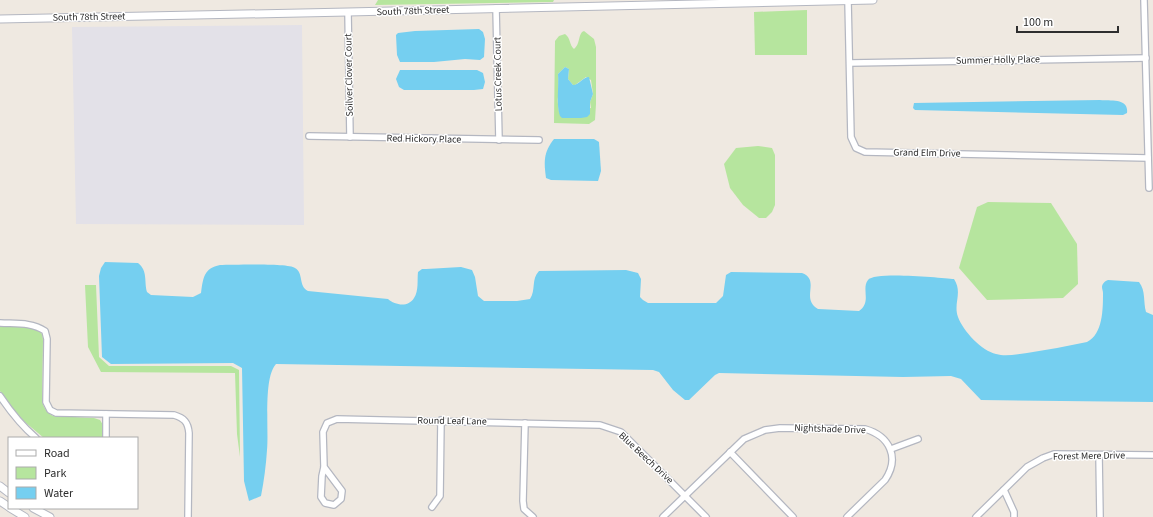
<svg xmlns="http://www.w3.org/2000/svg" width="1153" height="517" font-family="'Source Sans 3',sans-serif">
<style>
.industrial{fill:#e3e1e8}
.green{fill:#b6e59e;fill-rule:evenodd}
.water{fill:#75cff0}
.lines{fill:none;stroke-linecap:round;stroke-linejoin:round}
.minor-casing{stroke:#b4b7c1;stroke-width:8}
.tertiary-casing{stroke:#b4b7c1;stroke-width:9}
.minor{stroke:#fff;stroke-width:5.5}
.tertiary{stroke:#fff;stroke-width:7}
.labels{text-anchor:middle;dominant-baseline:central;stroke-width:3;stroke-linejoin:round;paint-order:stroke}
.street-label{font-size:10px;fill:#2e2e2e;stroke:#fff}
</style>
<rect width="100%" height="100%" fill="#efe9e1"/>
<path class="industrial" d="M302,25L304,225L76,224L72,27Z"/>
<g class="green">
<path d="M378,0H554L553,2L375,5Z"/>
<path d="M807,10V55H755L754,12Z"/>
<path d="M584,31L594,39L596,47V104L595,120L589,124L554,123L555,41L559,36L565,34C571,38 569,45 574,49C580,44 578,37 582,32ZM565,67L569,69L568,79L573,85H575L586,77L591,80L593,94L590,102L591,108L559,113C559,108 557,102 558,97C558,90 559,82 558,74Z"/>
<path d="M758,146L772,148L775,155V205L772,212L766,218H759L743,205L730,188L724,164L736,148Z"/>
<path d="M988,202L1051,203L1077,244L1078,284L1063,298L987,300L959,268L977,207Z"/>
<path d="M85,285H96L99,357L109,366H231L239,370L240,457L237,434L235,373L101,372L88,347Z"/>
<path d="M0,327C9,327 30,326 37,329C42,332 43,336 43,341L42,400C43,408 47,412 53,416L94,418L100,420L103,425L102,438H44L26,423L12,408L0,391Z"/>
</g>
<g class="water">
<path d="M479,29L483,32L485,39L484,57L480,60L465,59L434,62H400L397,55L396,35L398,33L415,31Z"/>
<path d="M565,67L569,69L568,79L573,85C579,85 583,77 589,77L593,94L590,102V114L587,117L581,118H562L560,116C556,105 559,87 558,74Z"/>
<path d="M400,70H477L483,73L485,82L483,89L474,90H404L399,87L396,79Z"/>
<path d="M1100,100C1111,101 1129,98 1127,113L1123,115L915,110L913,108L914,103Z"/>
<path d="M554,139H594L599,142L601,171L598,181L551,180L546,178C544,162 543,153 554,139Z"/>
<path d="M105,262L138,263C148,271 144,281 147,292L151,295L193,297L201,293C203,278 204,268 220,265C233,265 288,263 295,268C304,273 298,286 308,291L388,299C395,305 408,308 414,298C419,291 417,280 418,272L422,269H426L461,267L472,270L475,277L478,296L484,301H517L530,299C536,290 531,279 539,271L626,270L638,273L641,279L640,297L643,300L648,303H716L723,296L726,275L731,272L802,273C821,280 800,299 818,309L859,311C872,302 861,289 868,280C874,271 942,278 954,279C963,293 953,303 958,317C963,331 982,351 996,354C1006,357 1017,354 1027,353C1047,350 1067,346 1087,342C1103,334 1103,309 1103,293C1103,291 1102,289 1102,287C1102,284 1105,281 1108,280L1139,282C1146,291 1143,302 1146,312L1153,315V402L981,400L961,379L951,376L903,377L719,373L715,375L689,400H685L673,390L659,372L653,370L276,364C263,378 269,430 267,450C266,465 264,481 261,496L249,501L244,481L242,368L233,363L111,364L102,357L99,276L101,268Z"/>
</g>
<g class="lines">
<defs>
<g id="minor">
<path d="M1144,0L1149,188"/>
<path d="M848,1L851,137L856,148L865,152L1148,158"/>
<path d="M496,8L499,140"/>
<path d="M348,12L350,137"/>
<path d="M850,63L1146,58"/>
<path d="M309,136L539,140"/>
<path d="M0,323C16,324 31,322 45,331L47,339L46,402L50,410L56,413L174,415C184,418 188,422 189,433L188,517"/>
<path d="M0,396C10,411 22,426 36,438"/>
<path d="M525,423L523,501L524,509L533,517"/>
<path d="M106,438V414"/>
<path d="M891,449L918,439"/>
<path d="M730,452L793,517"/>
<path d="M1099,455L1100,517"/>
<path d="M324,467L342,491L341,499L334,505L325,503L321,497L322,476L324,467L323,432L327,423L337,419L600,425L621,432L706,517"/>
<path d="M1004,490L1014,512V517"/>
<path d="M432,507L440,496L441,420"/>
<path d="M663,517L744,439L765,430L780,428L865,429C890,436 900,458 885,480L847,517"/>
<path d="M976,517L1027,467L1043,458L1054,454L1153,455"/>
</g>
<g id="tertiary">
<path d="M0,19L348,12L873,0"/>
<path d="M0,486L9,493"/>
<path d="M0,501L9,507"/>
<path d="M10,508L25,517"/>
<path d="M33,508L50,517"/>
</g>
</defs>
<use href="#minor" class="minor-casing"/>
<use href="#tertiary" class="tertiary-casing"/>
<use href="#minor" class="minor"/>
<use href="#tertiary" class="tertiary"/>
</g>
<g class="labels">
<g class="street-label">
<text transform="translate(413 11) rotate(-2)">South 78th Street</text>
<text transform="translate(89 17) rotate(-1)">South 78th Street</text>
<text transform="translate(998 60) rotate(-1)">Summer Holly Place</text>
<text transform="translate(498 74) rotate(-91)">Lotus Creek Court</text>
<text transform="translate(349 75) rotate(-91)">Soilver Clover Court</text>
<text transform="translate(424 139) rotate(1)">Red Hickory Place</text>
<text transform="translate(927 153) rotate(1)">Grand Elm Drive</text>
<text transform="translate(452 421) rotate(1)">Round Leaf Lane</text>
<text transform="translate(830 429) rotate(2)">Nightshade Drive</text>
<text transform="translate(1089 456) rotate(-1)">Forest Mere Drive</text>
<text transform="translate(646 458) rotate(43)">Blue Beech Drive</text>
</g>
</g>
<rect x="8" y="437" width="130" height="72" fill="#ffffff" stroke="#ababab"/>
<rect x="16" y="450" width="20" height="6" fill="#ffffff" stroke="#ababab"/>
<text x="44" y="457" font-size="12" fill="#2e2e2e">Road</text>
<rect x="16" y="467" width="20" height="12" fill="#b6e59e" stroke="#ababab"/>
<text x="44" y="477" font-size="12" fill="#2e2e2e">Park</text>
<rect x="16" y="487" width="20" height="12" fill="#75cff0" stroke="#ababab"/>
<text x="44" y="497" font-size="12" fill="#2e2e2e">Water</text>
<path d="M1017 26v6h101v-6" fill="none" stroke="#2e2e2e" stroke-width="2"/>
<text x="1023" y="26" font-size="12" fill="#2e2e2e" stroke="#ffffff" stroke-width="3" paint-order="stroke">100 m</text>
</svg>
